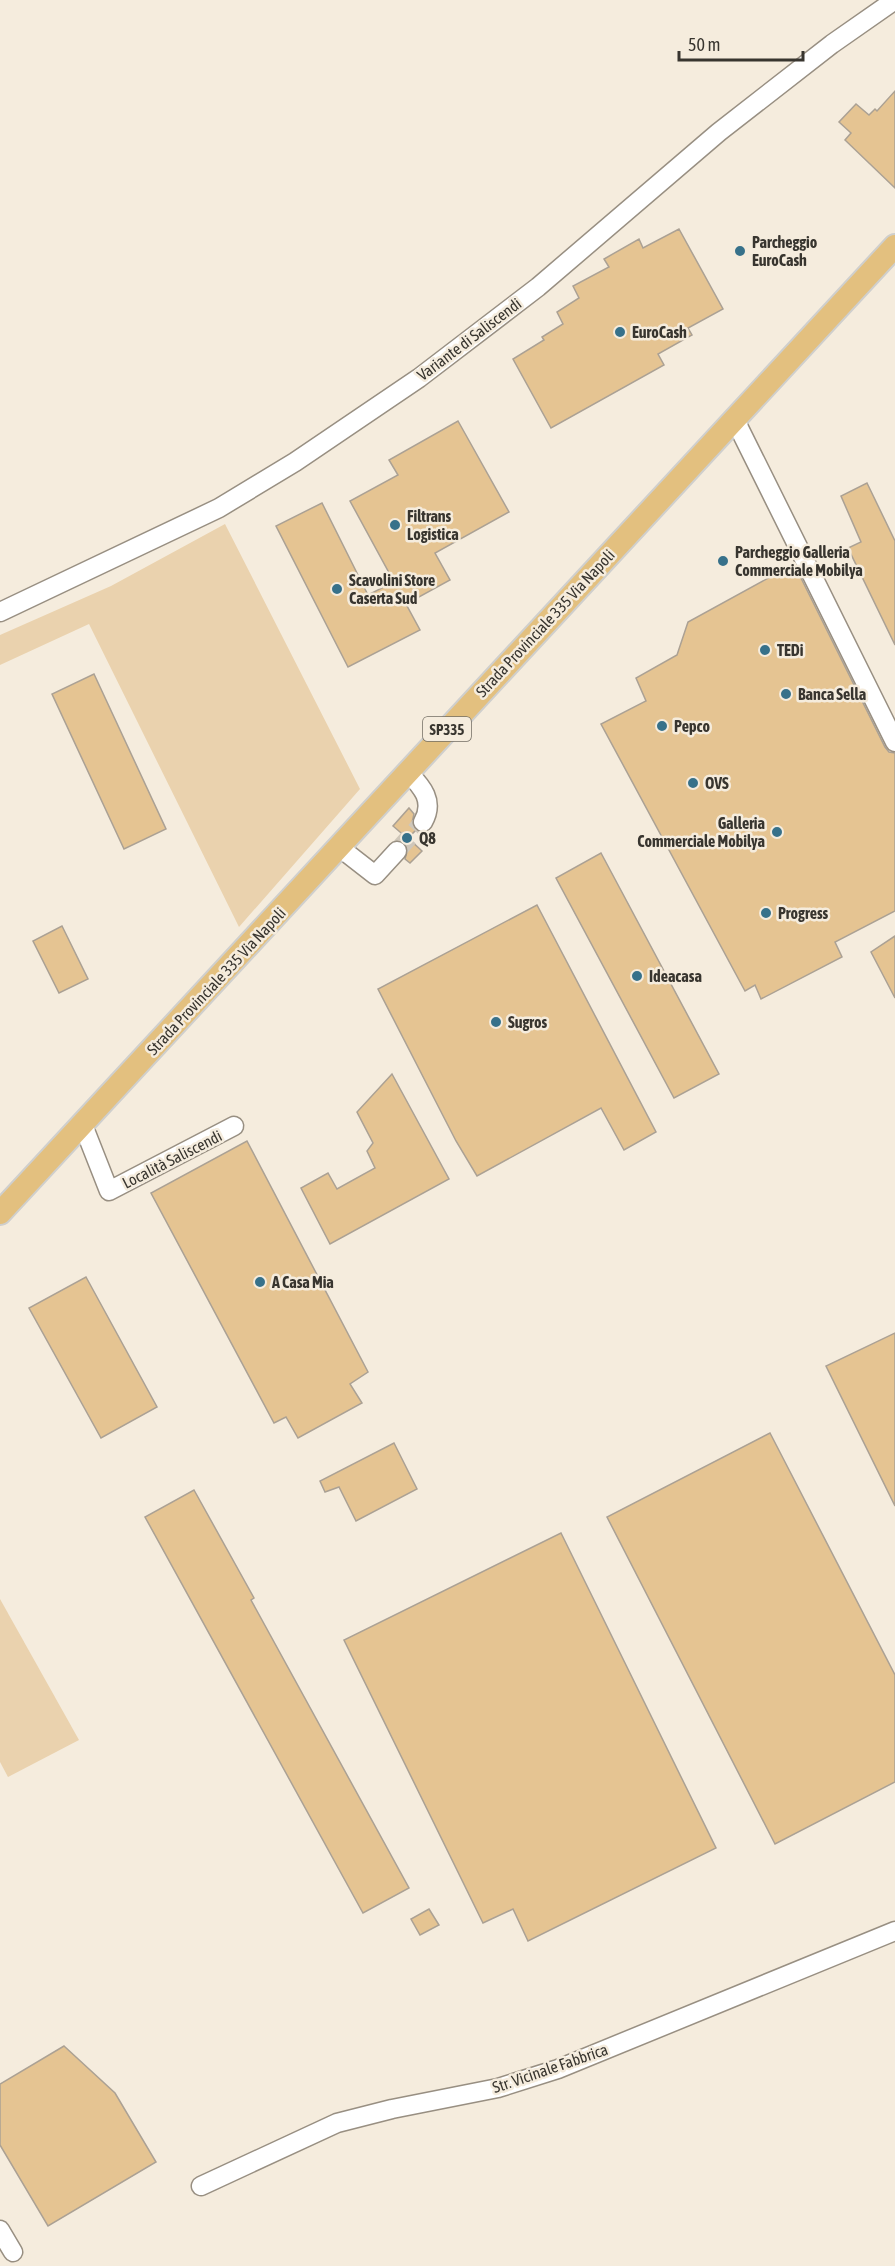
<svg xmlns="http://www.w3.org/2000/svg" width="895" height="2266" font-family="'Asap Condensed',sans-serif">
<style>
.green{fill:#ead2ae}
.building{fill:#e5c492;stroke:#aba194;stroke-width:1.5}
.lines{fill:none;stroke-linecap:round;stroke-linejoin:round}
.minor-tunnel{stroke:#cfc7ba;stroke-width:18;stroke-dasharray:18 9;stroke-linecap:butt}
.minor-casing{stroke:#988f82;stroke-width:21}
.major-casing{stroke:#cfcfcd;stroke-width:26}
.minor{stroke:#fff;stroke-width:18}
.major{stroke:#e3c07f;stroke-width:22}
.poi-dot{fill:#37718a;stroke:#f5ecdd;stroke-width:2}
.labels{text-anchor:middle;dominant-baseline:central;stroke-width:5;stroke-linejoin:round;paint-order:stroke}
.shield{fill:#f5ecdd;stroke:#716c63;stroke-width:1.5}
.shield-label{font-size:15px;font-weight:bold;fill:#38352f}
.poi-label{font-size:16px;font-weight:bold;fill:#38352f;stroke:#f5ecdd;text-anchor:start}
.street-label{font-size:16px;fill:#38352f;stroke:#f5ecdd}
</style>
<rect width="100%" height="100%" fill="#f5ecdd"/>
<g class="green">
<path d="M225,524L360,789L239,927L89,624L0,665V635L111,586Z"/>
<path d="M0,1599L79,1740L8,1777L0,1762Z"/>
</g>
<g class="building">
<path d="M895,91V188L845,140L851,133L839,122L856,104L869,115L875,109L877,111Z"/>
<path d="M679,229L723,309L688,328L692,335L658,354L664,365L551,428L513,359L544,340L542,337L563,324L557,312L579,298L573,286L609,267L604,259L639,239L643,248Z"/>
<path d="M458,421L509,512L435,553L450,580L406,604L420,630L348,667L276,526L322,503L368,595L394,582L350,501L398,475L389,460Z"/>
<path d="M867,483L895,541V645L848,548L861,542L841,496Z"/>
<path d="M794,564L885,747L889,752L895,753V911L835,942L842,957L761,999L755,985L745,991L601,724L646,701L636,678L677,655L688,622Z"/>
<path d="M94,674L166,829L124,849L52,694Z"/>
<path d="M409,808L414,814L412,823L416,830L408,838L422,851L410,863L405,859L408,848L403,842L407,838L393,826Z"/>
<path d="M601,853L719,1074L674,1098L556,878Z"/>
<path d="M537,905L656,1132L624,1150L601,1108L477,1176L456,1141L378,989Z"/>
<path d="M62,926L88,979L59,993L33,941Z"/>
<path d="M895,936V998L871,952Z"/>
<path d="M392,1074L449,1179L330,1244L301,1188L328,1173L337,1189L375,1168L367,1151L373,1143L357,1112Z"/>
<path d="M247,1141L368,1372L350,1384L362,1403L298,1438L286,1417L274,1423L151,1193Z"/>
<path d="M86,1277L157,1407L101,1438L29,1308Z"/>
<path d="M895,1333V1506L826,1366Z"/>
<path d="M770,1433L895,1675V1782L775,1844L607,1517Z"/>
<path d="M394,1443L417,1489L356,1521L339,1487L325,1492L320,1481Z"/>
<path d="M194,1490L254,1598L251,1600L409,1888L363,1913L145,1517Z"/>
<path d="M561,1533L716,1848L528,1941L513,1909L483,1923L344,1640Z"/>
<path d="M429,1909L439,1925L420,1935L411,1919Z"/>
<path d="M64,2046L115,2093L156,2162L48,2226L0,2145V2084Z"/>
</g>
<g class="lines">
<path class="minor-tunnel" d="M397,851L423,822"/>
<defs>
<g id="minor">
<path d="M734,418L895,742"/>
<path d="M0,612L219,508L295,462L419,378L538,287L719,132L832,44L895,0"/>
<path d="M408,772C422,787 435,801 423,822"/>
<path d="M339,847L375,875L397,851"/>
<path d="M83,1125L109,1191L234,1126"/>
<path d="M201,2186L337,2123L392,2109L498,2088L558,2069L895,1931"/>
<path d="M0,2230L13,2252"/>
</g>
<path id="major" d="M0,1213L895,246"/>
</defs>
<use href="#minor" class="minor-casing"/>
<use href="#major" class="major-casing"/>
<use href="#minor" class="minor"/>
<use href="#major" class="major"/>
</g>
<g class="poi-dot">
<circle cx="740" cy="251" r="6"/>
<circle cx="620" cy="332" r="6"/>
<circle cx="395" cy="525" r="6"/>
<circle cx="723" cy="561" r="6"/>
<circle cx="337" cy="589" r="6"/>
<circle cx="765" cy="650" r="6"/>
<circle cx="786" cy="694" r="6"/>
<circle cx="662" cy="726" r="6"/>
<circle cx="693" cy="783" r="6"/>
<circle cx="777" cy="832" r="6"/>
<circle cx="407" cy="838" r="6"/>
<circle cx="766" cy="913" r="6"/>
<circle cx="637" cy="976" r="6"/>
<circle cx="496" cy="1022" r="6"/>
<circle cx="260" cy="1282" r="6"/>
</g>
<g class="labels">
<rect class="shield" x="423" y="717" width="48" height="24" rx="4.5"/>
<g class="shield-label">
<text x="447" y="729">SP335</text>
</g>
<g class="poi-label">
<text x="752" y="242">Parcheggio<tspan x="752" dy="18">EuroCash</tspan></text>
<text x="632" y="332">EuroCash</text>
<text x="407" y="516">Filtrans<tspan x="407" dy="18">Logistica</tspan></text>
<text x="735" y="552">Parcheggio Galleria<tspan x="735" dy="18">Commerciale Mobilya</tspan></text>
<text x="349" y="580">Scavolini Store<tspan x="349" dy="18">Caserta Sud</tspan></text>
<text x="777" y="650">TEDi</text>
<text x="798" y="694">Banca Sella</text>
<text x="674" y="726">Pepco</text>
<text x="705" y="783">OVS</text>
<text x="765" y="823" text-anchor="end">Galleria<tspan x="765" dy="18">Commerciale Mobilya</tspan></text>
<text x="419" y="838">Q8</text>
<text x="778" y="913">Progress</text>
<text x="649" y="976">Ideacasa</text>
<text x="508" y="1022">Sugros</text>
<text x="272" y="1282">A Casa Mia</text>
</g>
<g class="street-label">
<text transform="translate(469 339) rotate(-37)">Variante di Saliscendi</text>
<text transform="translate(545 623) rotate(-47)">Strada Provinciale 335 Via Napoli</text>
<text transform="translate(216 981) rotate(-47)">Strada Provinciale 335 Via Napoli</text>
<text transform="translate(172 1159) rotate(-27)">Località Saliscendi</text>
<text transform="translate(550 2068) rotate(-19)">Str. Vicinale Fabbrica</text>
</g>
</g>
<path d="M679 51v9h124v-9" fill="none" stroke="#38352f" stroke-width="3"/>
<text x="688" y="51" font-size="18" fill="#38352f" stroke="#f5ecdd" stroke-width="4.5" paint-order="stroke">50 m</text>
</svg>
